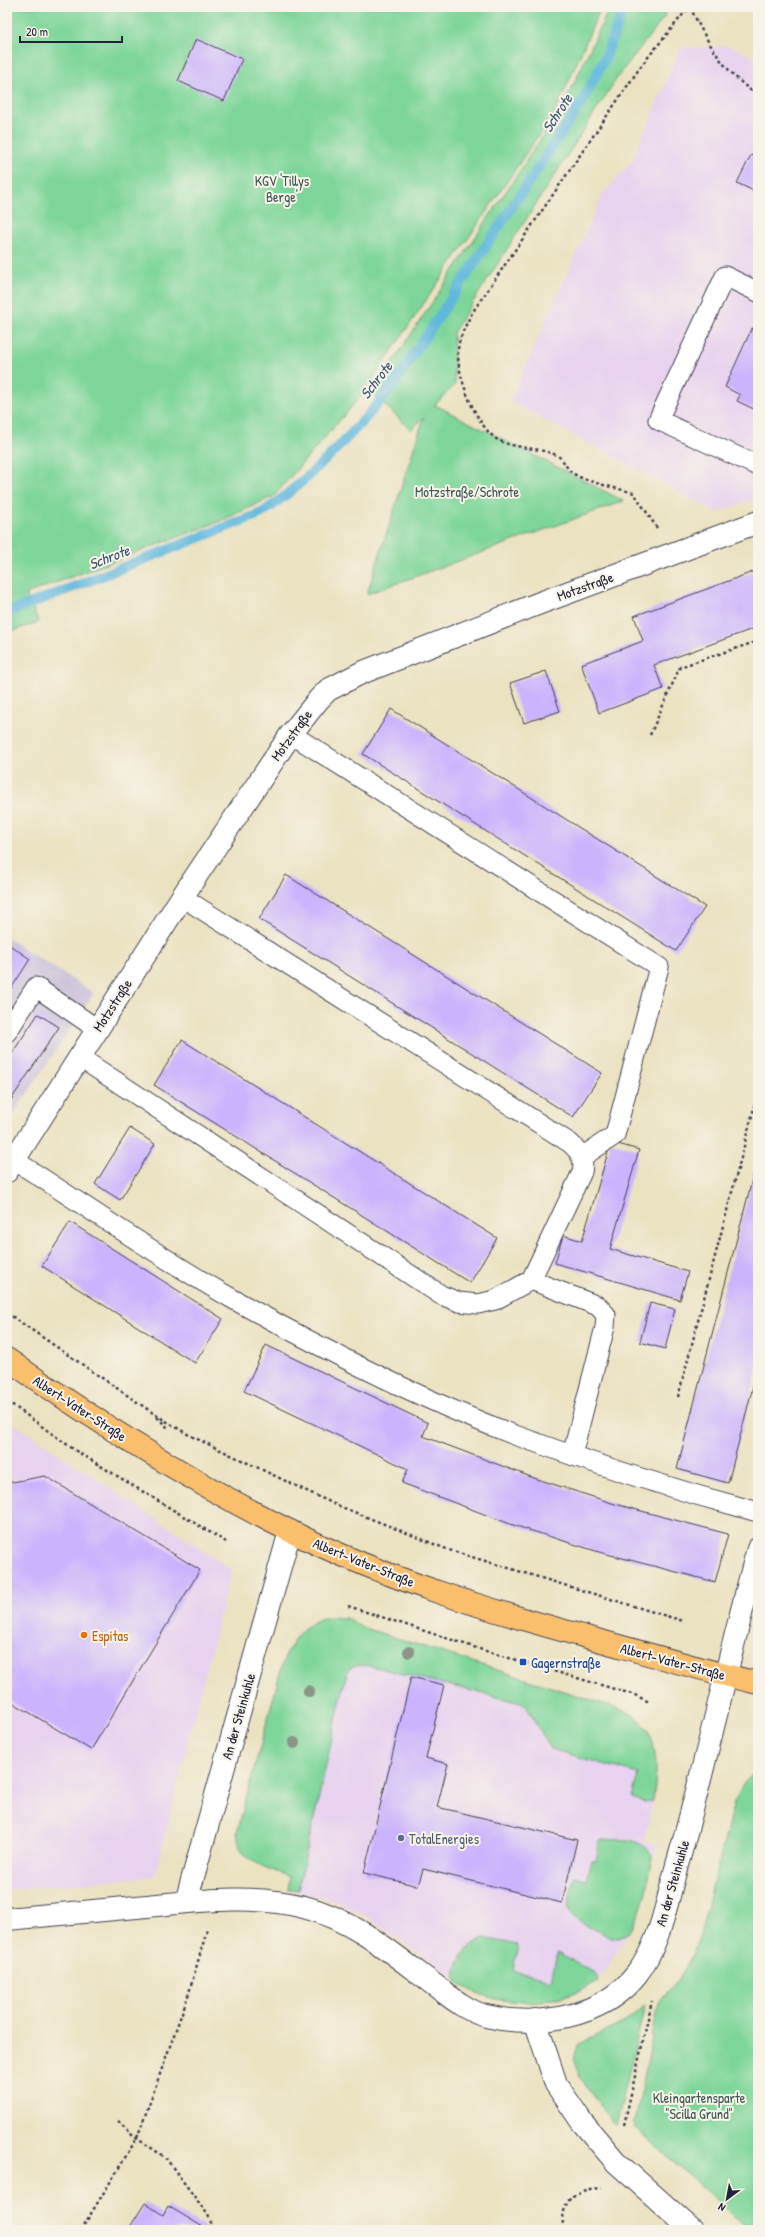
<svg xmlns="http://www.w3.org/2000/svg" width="765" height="2237" font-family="'Patrick Hand',sans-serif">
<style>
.built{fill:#e8d2ef}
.industrial{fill:#c9bfd8}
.green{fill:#7dd599;stroke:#507c6a}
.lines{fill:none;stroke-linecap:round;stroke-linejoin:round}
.stream{stroke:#60b8dd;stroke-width:10}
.building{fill:#cbb4fd}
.service-casing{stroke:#403f4f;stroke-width:21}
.minor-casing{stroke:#403f4f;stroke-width:24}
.primary-casing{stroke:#403f4f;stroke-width:24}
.path{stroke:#403f4f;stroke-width:2.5;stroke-dasharray:3 3;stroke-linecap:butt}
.service{stroke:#fff;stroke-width:19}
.minor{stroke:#fff;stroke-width:22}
.primary{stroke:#f9bf6d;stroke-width:22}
.tree{fill:#8b9687}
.food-dot{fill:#e8710a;stroke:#f7f3e8;stroke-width:1.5}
.transit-dot{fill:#1a4fb4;stroke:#f7f3e8;stroke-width:1.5}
.service-dot{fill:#5c6f8a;stroke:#f7f3e8;stroke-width:1.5}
.labels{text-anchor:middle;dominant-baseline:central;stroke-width:4;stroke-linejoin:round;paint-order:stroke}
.park-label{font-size:14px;fill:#3d5857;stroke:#f7f3e8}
.street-label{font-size:14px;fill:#22223b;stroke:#f7f3e8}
.food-label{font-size:14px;fill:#c56008;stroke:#f7f3e8;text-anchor:start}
.transit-label{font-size:14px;fill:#164399;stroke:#f7f3e8;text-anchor:start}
.service-label{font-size:14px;fill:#4e5e75;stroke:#f7f3e8;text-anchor:start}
.water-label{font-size:15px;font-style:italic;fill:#385674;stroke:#f7f3e8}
</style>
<rect width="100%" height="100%" fill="#f7f3e8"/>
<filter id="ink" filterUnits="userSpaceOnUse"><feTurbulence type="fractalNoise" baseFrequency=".025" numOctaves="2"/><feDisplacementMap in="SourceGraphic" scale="8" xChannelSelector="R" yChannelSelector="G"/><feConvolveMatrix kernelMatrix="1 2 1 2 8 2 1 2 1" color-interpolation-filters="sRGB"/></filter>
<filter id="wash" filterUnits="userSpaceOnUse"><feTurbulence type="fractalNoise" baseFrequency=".012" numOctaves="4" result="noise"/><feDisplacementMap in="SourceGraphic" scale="16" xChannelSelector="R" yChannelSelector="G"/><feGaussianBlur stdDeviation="0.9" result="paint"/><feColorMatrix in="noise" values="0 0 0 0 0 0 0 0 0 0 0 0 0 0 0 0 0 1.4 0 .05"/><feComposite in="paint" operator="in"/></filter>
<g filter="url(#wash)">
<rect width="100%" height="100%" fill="#ebe2c1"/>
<g class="built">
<path d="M729,46L758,59V498L717,512L510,401L603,194L631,163L681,48Z"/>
<path d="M7,1419L231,1569L155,1876L7,1890Z"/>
<path d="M328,1617L346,1618L365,1628L614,1707L637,1718L643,1726L649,1735L654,1750L656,1769L653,1801L644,1842L657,1844L637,1921L598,1981L582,1991L548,2001H512L476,1993L366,1916L332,1900L288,1889L290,1877L262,1865L244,1855L239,1843L237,1832L283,1662L295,1638L301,1630L319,1619Z"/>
</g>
<path class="industrial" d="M7,938L94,993L7,1124Z"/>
<g class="green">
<path d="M7,7H601L557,108L361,396L274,496L223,520L26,594L39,622L7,633Z"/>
<path d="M610,7H664L665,16L619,75L453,333L455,385L435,405L624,501L367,594L424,417L411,430L372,393L564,104Z"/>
<path d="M328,1617L346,1618L365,1628L614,1707C621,1710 630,1713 636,1717C661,1735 657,1775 653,1801L645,1803L632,1798L638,1774L551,1749L525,1704L371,1666C359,1665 351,1664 346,1676L298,1890L288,1889L290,1877C276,1871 256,1866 245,1855C239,1850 238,1839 237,1832L283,1662C292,1640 303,1622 328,1617Z"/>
<path d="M758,1769V2230H750L634,2127L659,2003L679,1978L691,1957L700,1935L734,1802L744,1783Z"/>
<path d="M600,1840C623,1840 640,1835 653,1858C648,1878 642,1931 619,1938C610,1938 602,1933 593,1929C560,1913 568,1910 574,1877L587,1880L592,1860L596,1861Z"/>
<path d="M484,1938L518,1945L513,1971L551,1980L557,1953L595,1973L598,1981C556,2007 497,2011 456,1981C452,1964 469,1944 484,1938Z"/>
<path d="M645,2005L616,2126C602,2107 581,2085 574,2062C572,2055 576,2049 579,2044L625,2022Z"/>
</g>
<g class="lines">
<path class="stream" d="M7,613L262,513C307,482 357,430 392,387L584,99L606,56L624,7"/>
</g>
<g id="blocks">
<g class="building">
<path d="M196,39L242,59L224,101L178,81Z"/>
<path d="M751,155L758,158V193L737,183Z"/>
<path d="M752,328L758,331V411L737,401L740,395L725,387Z"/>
<path d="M758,570V627L654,665L663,689L599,713L581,664L643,641L634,616Z"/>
<path d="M546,671L560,711L524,723L510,683Z"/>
<path d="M391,709L705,907L676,951L363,754Z"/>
<path d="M286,875L602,1073L573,1117L259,919Z"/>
<path d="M8,944L30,959L7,995V946Z"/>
<path d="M38,1014L59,1027L7,1106V1061Z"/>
<path d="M182,1040L497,1238L470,1283L154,1085Z"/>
<path d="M130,1128L155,1144L120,1200L95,1184Z"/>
<path d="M611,1142L639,1150L610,1249L688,1272L680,1300L555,1263L563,1235L582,1241Z"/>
<path d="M757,1161L758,1367L728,1483L677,1469Z"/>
<path d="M70,1222L223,1319L195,1363L42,1266Z"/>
<path d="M650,1303L675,1309L665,1349L640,1342Z"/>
<path d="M266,1345L428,1423L423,1436L531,1477L615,1504L728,1534L715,1582L599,1552L513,1525L402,1483L408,1469L244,1391Z"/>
<path d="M45,1476L200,1570L91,1750L7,1699V1483Z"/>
<path d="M411,1677L444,1685L426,1758L448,1764L437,1807L577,1840L562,1903L423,1869L418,1886L364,1873Z"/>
<path d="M145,2203L163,2215L168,2206L208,2230H128Z"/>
</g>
</g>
</g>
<g filter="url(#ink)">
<use href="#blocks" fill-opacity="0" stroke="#403f4f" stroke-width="1"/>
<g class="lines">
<defs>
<g id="service">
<path d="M758,292L725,276L658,420L758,466"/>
<path d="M291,734L659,967L615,1135L582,1157"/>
<path d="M7,1032L36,987L97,1029"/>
<path d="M79,1057L441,1295L459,1302L478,1304L495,1300L531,1280L582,1172C585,1159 580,1152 570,1143L182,897"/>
<path d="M14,1160C86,1206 157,1256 231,1298C322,1349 415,1397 512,1434C593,1464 675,1490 758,1512"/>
<path d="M531,1280L598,1306L606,1315L605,1327L572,1455"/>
</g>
<g id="minor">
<path d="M7,1171L182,897L291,734L319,699L328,690L361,673L540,603L758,522"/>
<path d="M186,1902L290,1531"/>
<path d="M7,1919C54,1915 100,1910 147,1906C200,1901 252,1894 304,1907C351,1919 391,1952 429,1981C447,1994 464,2010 486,2016C537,2028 602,2018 636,1975C660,1945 667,1901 677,1865C707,1761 729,1654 758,1549"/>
<path d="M535,2020L556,2084L582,2122L616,2162L692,2230"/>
</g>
<path id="primary" d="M7,1359C97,1422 191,1482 290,1531C386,1579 491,1611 594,1639C648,1654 703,1670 758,1683"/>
</defs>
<use href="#service" class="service-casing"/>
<use href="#minor" class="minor-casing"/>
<use href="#primary" class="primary-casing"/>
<g class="path">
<path d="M690,7C707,42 724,72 756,94"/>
<path d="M657,528L634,493C618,488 582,482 570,471C565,466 564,459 556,455C538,447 515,449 498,440C476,427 456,374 458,350C459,337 466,325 472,313L641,66L689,7"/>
<path d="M650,735L680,667L758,641"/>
<path d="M7,1313L156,1415L189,1435L334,1504L449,1550L683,1621"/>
<path d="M678,1397L758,1093"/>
<path d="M7,1401L76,1451L226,1542"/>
<path d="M157,1417L168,1428"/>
<path d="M348,1606L492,1653L635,1695L649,1702"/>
<path d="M118,2121L133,2136L165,2157L208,2215L214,2230"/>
<path d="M624,2125L652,2001"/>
<path d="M81,2230L137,2138L188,1996L207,1930"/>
<path d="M563,2230C561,2201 572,2189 601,2188"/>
</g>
<use href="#service" class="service"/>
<use href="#minor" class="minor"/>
<use href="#primary" class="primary"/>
</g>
<g class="tree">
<circle cx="409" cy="1652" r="6"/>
<circle cx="309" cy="1691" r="6"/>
<circle cx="294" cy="1743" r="6"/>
</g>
</g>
<circle class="food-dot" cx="84" cy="1635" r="4"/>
<rect class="transit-dot" x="519" y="1658" width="8" height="8" rx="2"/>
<circle class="service-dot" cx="401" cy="1838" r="4"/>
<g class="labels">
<g class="park-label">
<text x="282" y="180">KGV 'Tillys<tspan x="282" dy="16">Berge'</tspan></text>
<text x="467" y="491">Motzstraße/Schrote</text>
<text x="699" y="2097">Kleingartensparte<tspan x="699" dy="16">"Scilla Grund"</tspan></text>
</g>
<g class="street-label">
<text transform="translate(585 586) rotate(-20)">Motzstraße</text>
<text transform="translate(291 735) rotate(-54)">Motzstraße</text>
<text transform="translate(112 1005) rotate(-57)">Motzstraße</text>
<text transform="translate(80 1408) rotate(33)">Albert-Vater-Straße</text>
<text transform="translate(364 1562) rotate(22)">Albert-Vater-Straße</text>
<text transform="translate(673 1661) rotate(15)">Albert-Vater-Straße</text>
<text transform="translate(238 1716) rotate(-74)">An der Steinkuhle</text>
<text transform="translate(672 1883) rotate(-74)">An der Steinkuhle</text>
</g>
<g class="food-label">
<text x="92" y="1635">Espitas</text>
</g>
<g class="transit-label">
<text x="531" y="1662">Gagernstraße</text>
</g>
<g class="service-label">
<text x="409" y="1838">TotalEnergies</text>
</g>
<g class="water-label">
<text transform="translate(557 113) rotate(-57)">Schrote</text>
<text transform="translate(376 380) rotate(-52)">Schrote</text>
<text transform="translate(109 557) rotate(-21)">Schrote</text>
</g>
</g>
<rect width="765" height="2237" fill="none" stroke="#f7f3e8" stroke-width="24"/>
<g transform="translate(727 2199) rotate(212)" stroke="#f7f3e8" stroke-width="3" paint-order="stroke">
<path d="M0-3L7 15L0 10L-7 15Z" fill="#22223b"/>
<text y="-6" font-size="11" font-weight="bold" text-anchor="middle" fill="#22223b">N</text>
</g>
<path d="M20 36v6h102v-6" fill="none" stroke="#22223b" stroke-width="2"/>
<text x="26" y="36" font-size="12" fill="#22223b" stroke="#f7f3e8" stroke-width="3" paint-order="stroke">20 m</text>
</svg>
